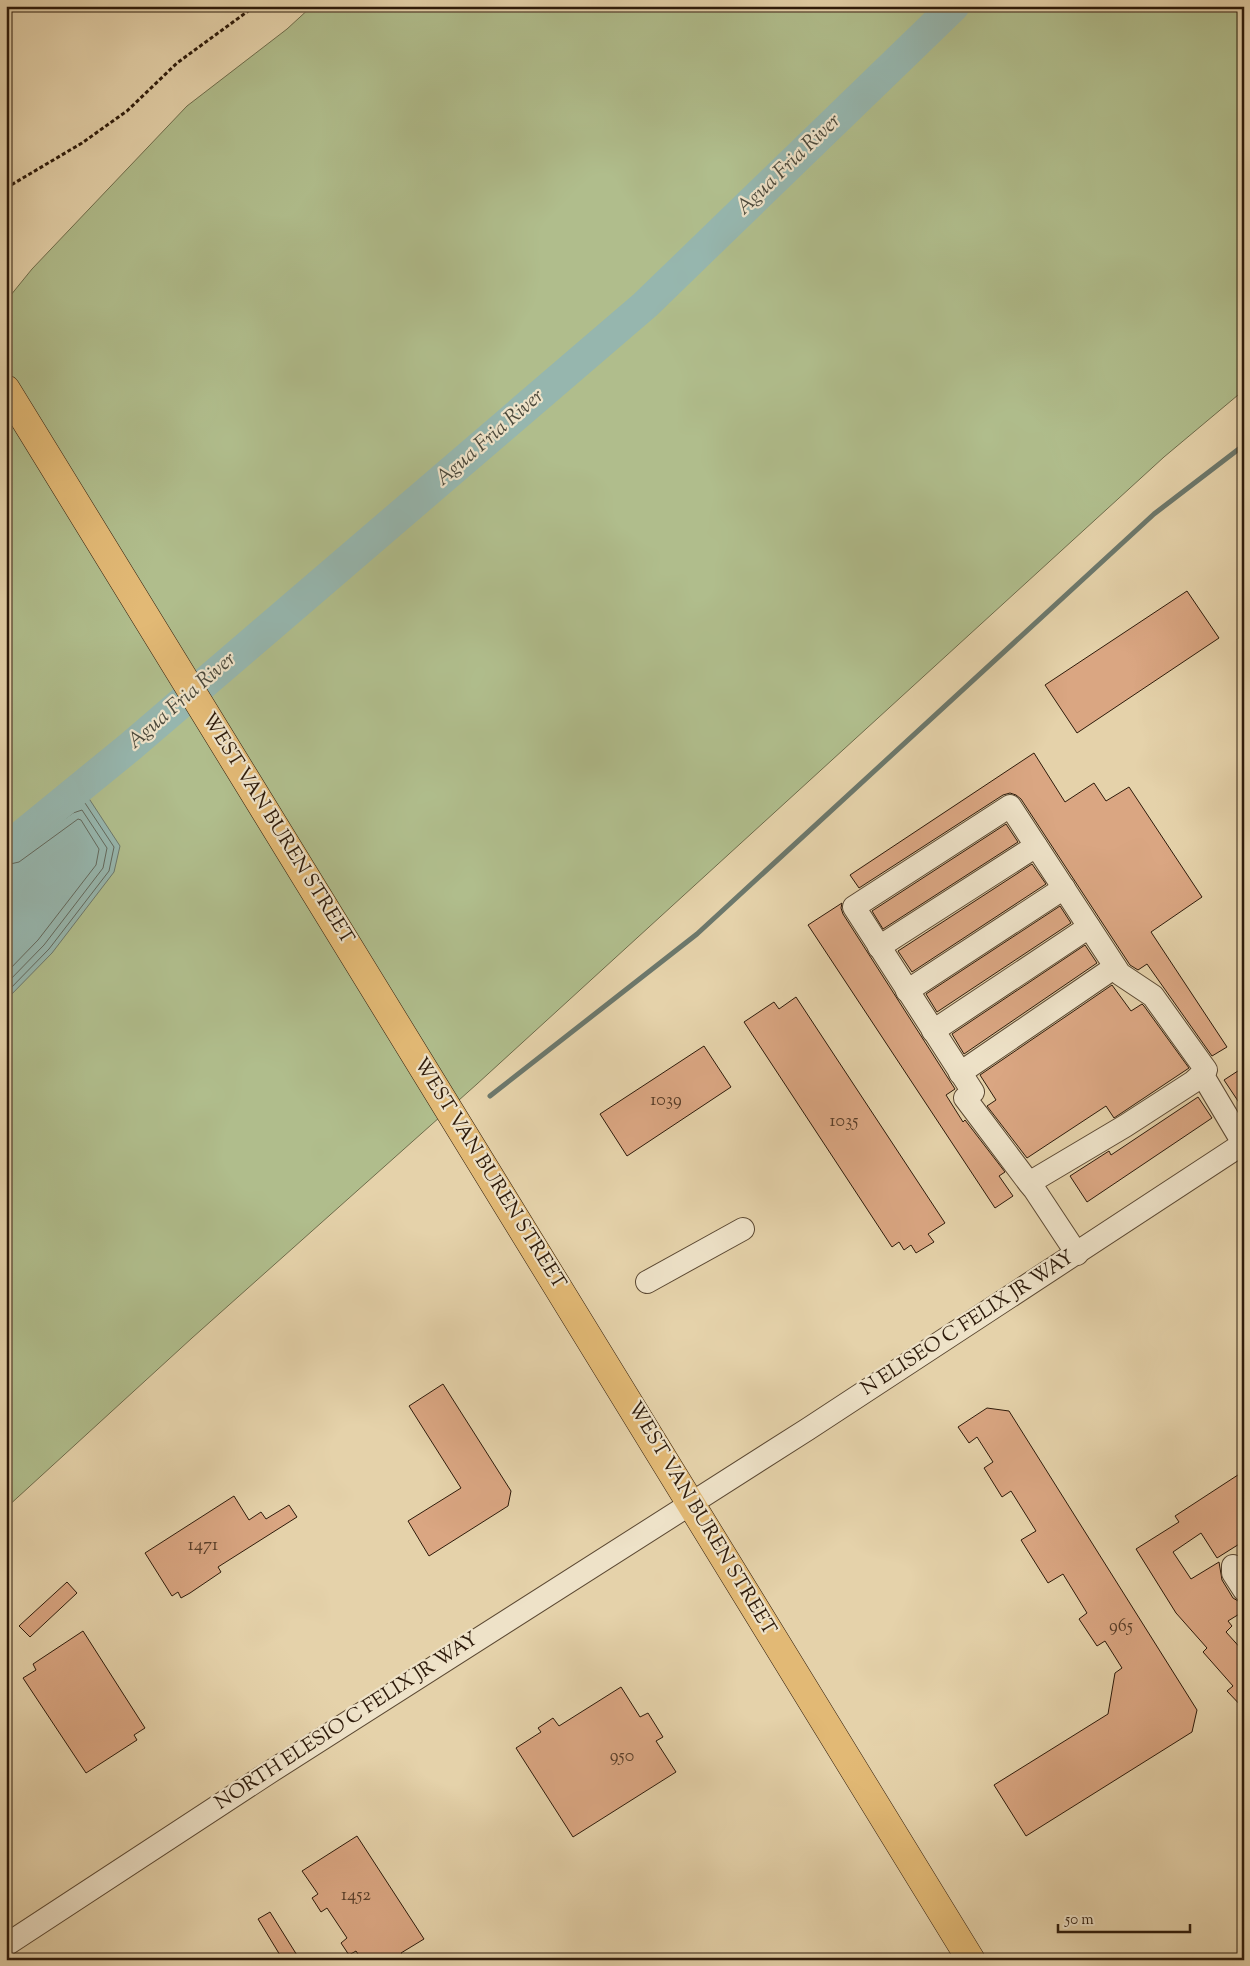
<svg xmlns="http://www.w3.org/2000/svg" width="1250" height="1966" font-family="'Sorts Mill Goudy',serif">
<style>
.green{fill:#b0bd8c;stroke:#6e6c4b}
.water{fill:#96b6ae;stroke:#6c786c}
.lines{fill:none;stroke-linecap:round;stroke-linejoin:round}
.shore{stroke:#62685c;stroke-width:1}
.stream{stroke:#6c786c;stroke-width:5}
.river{stroke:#96b6ae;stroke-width:31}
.building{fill:#daa682;stroke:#2d1a0a}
.minor-casing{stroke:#5b4832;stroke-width:24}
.major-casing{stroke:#2d1a0a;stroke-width:29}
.path{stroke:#2d1a0a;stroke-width:3;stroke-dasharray:4 2.5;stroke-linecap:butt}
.minor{stroke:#eee2c8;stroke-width:22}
.major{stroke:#e2b975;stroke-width:28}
.labels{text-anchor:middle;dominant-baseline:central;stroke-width:4.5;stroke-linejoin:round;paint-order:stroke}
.number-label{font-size:18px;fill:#583d28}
.street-label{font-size:20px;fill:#2d1a0a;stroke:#eee2c8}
.water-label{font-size:21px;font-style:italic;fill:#4c493b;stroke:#eee2c8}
</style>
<rect width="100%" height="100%" fill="#e5d2aa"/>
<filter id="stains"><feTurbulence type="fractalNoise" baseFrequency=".004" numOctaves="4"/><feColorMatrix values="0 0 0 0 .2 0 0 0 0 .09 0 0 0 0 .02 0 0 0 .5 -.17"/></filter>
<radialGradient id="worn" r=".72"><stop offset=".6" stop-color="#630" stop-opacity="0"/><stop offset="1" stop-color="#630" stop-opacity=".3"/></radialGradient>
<path class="green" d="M312,6H1244V390L1164,457L477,1084L192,1338L6,1508V301L32,269L187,106L287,29Z"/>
<path class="water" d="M88,797L120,846L114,872L52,953L6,1000V848L68,802Z"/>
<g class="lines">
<g class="shore">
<path d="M6,852L11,851L70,807L85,803L114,847L109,871L49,949L6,993"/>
<path d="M6,858L14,856L73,813L82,810L107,848L103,868L44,945L6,984"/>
<path d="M6,865L19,862L78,819L81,820L99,849L96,865L38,940L6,973"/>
</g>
<path class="stream" d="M490,1096L697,934L1154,514L1244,445"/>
<path class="river" d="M6,848L131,746L645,305L954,6"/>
</g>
<g class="building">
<path d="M1187,591L1219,638L1077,733L1045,685Z"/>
<path d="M1034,753L1065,802L1094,783L1106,801L1129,787L1202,897L1151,932L1227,1047L1212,1056L1147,964L1138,970L1130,965L1021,799L1016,795L1010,793L1003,795L859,888L850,875Z"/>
<path d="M1006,824L1018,842L883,929L872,911Z"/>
<path d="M1032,864L1046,884L912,972L898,951Z"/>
<path d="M842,903L841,908L843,914L955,1089L946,1095L963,1122L965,1120L1005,1172L999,1176L1013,1196L995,1208L808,925Z"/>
<path d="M1060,906L1071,923L937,1012L926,994Z"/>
<path d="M1085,945L1097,963L964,1054L952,1034Z"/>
<path d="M1112,985L1131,1011L1142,1004L1144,1006L1189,1068L1114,1118L1106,1106L1027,1158L987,1106L996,1100L980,1075Z"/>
<path d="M796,997L945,1223L928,1234L934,1242L916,1253L911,1245L904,1250L899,1242L892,1247L744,1022L774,1002L779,1009Z"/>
<path d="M704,1046L731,1087L627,1156L600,1114Z"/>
<path d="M1244,1067V1110L1224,1080Z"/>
<path d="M1198,1097L1212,1118L1087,1202L1070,1176L1109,1151L1111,1155Z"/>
<path d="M443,1384L511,1491L508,1506L429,1556L408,1521L461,1488L409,1406Z"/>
<path d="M987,1408L1009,1411L1197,1710L1192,1732L1026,1836L994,1785L1108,1714L1115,1673L1122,1668L1105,1641L1097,1646L1079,1619L1087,1613L1063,1574L1048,1583L1021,1540L1036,1531L1011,1491L1002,1497L984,1468L993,1462L977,1437L969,1443L958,1427Z"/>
<path d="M1244,1471V1541L1217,1558L1201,1533L1173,1552L1191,1579L1219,1562L1222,1580L1233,1598L1238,1601L1244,1603V1611L1228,1621L1232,1626L1226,1632L1244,1652V1709L1227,1691L1233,1686L1203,1652L1207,1648L1176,1613L1136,1549L1179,1522L1175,1516Z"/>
<path d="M234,1496L249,1520L261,1512L266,1519L289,1505L297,1517L218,1567L221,1572L190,1593L181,1598L178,1592L172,1596L145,1553Z"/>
<path d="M67,1582L77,1593L30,1637L19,1626Z"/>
<path d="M83,1631L145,1728L134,1735L137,1740L86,1773L23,1678L36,1670L33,1664Z"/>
<path d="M621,1687L640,1717L648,1713L663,1737L656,1741L676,1772L573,1837L516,1748L541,1732L538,1728L553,1718L559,1726Z"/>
<path d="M357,1836L424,1939L401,1953L406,1960H362L356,1951L349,1955L341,1943L347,1938L327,1908L321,1912L312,1898L318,1894L302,1871Z"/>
<path d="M270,1912L300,1960H283L258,1919Z"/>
</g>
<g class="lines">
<defs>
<g id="minor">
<path d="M879,947L1036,846"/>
<path d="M907,991L1064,888"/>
<path d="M933,1031L1089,927"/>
<path d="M960,1073L1115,967"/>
<path d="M1202,1074L1243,1143"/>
<path d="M1029,1183L1125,1126L1193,1082L1206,1070L1153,996L1120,974L1010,806L854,907L973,1092L965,1098L1029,1183L1034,1189L1077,1254"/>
<path d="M647,1282L743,1229"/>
<path d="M1233,1566V1573L1244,1590"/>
<path d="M6,1945L270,1772L808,1429L1244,1143"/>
</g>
<path id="major" d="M6,389L971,1960"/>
</defs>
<use href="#minor" class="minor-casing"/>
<use href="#major" class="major-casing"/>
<path class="path" d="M6,188L82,143L127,111L177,63L255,6"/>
<use href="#minor" class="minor"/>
<use href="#major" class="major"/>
</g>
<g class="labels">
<g class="number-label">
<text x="666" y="1101">1039</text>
<text x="844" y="1122">1035</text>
<text x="203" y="1546">1471</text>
<text x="1121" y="1627">965</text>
<text x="622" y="1757">950</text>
<text x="356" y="1896">1452</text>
</g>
<g class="street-label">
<text transform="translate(277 829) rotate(58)">WEST VAN BUREN STREET</text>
<text transform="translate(489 1174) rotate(58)">WEST VAN BUREN STREET</text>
<text transform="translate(968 1324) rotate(-33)">N ELISEO C FELIX JR WAY</text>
<text transform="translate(701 1519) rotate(59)">WEST VAN BUREN STREET</text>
<text transform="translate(347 1722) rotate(-33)">NORTH ELESIO C FELIX JR WAY</text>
</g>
<g class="water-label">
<text transform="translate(789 165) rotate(-44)">Agua Fria River</text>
<text transform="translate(490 438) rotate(-41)">Agua Fria River</text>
<text transform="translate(182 701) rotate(-41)">Agua Fria River</text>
</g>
</g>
<rect width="1250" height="1966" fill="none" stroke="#e5d2aa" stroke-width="25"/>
<rect x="8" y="8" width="1235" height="1951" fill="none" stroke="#2d1a0a" stroke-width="2.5"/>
<rect x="12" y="12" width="1225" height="1941" fill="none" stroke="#2d1a0a"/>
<path d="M1058 1924v8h132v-8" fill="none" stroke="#2d1a0a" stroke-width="2.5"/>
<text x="1065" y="1924" font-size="15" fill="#2d1a0a" stroke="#eee2c8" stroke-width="4" paint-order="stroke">50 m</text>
<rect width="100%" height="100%" filter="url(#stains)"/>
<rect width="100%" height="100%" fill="url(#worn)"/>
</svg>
